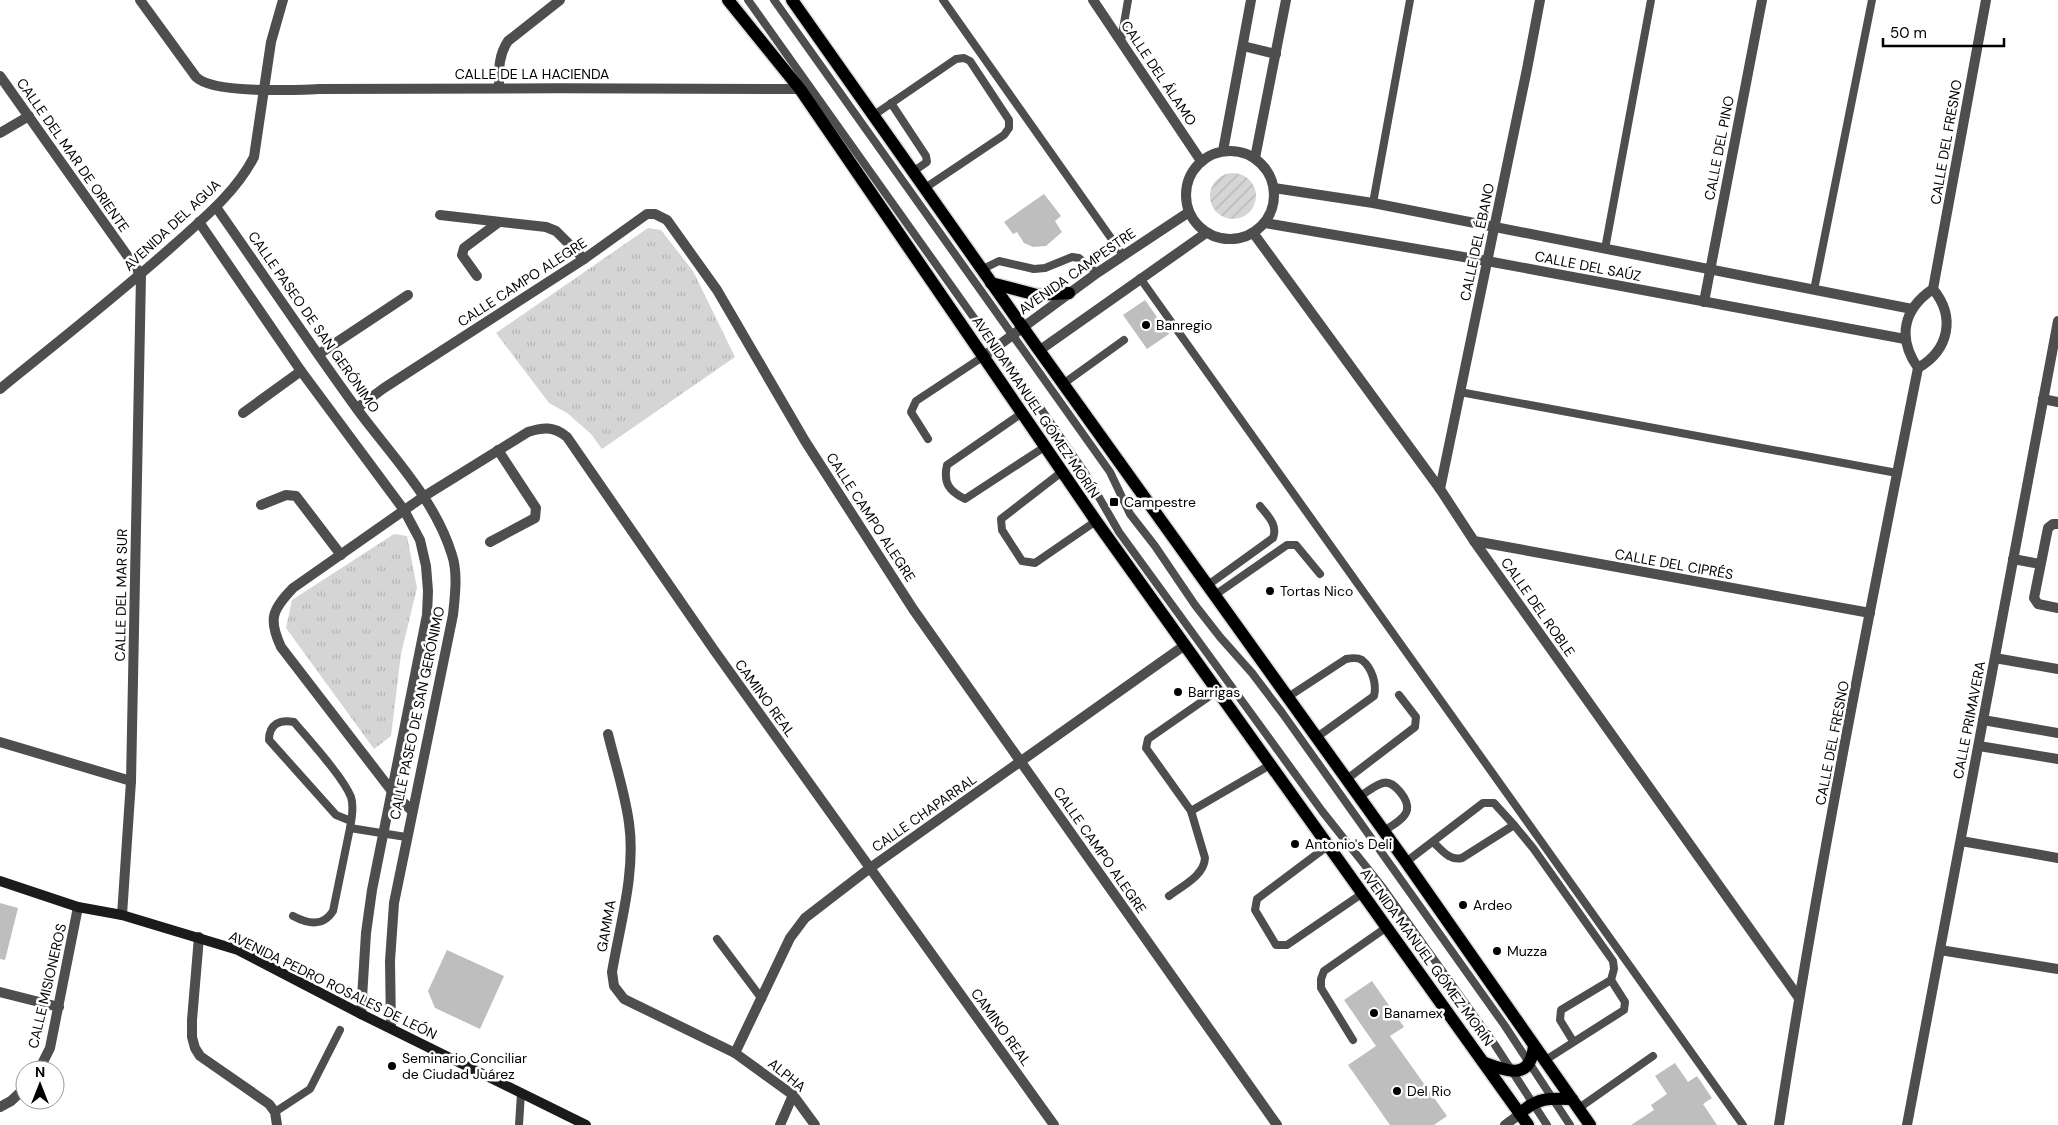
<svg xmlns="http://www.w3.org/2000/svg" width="2058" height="1125" font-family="'DM Sans',sans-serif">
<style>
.grass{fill:url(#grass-tufts)}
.garden{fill:url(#garden-furrows)}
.building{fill:#bebebe}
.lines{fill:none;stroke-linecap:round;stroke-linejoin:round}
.primary-casing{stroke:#dbdbdb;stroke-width:15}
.service{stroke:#4e4e4e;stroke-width:8}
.minor{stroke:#4e4e4e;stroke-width:10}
.tertiary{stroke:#4e4e4e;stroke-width:10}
.secondary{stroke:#1b1b1b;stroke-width:10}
.primary{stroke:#000;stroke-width:12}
.poi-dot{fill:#000;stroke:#fff;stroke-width:2}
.labels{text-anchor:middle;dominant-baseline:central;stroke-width:5;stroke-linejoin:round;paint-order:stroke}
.street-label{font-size:14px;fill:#000;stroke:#fff}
.poi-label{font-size:14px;fill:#000;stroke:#fff;text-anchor:start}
</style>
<defs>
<pattern id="grass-tufts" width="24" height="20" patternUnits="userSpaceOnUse" patternTransform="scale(1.25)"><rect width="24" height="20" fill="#d5d5d5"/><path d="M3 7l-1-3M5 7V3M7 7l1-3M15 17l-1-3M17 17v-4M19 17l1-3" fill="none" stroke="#b5b5b5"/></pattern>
<pattern id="garden-furrows" width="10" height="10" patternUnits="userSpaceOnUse" patternTransform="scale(1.25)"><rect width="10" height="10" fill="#d5d5d5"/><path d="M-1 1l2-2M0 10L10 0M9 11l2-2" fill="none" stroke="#b5b5b5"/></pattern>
</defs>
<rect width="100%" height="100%" fill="#fff"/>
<g class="grass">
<path d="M648,228L661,230L693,271L735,357L602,449L591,434L567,413L549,403L496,333Z"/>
<path d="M394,534L407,536L417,588L401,654L391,736L374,749L286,628L292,600Z"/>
</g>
<circle class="garden" cx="1233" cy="196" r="23"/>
<g class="building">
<path d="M1044,194L1061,216L1055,221L1062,232L1046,246L1033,247L1024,243L1017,232L1013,234L1004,222Z"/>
<path d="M1145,300L1169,334L1147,349L1123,315Z"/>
<path d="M0,903L18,908L5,960L0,959Z"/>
<path d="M447,950L504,976L480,1029L435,1008L428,991Z"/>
<path d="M1372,981L1404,1027L1390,1036L1447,1116L1434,1125H1390L1348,1065L1376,1046L1344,1000Z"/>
<path d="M1675,1063L1688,1082L1697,1076L1712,1098L1703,1104L1717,1125H1631L1654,1110L1651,1105L1667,1094L1655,1076Z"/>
</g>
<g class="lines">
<defs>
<g id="primary">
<path d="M728,0L800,89L1096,521L1528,1125"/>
<path d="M792,0L1036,346L1406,862L1590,1125"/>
<path d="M991,283L1037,295L1069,293"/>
<path d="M1485,1063C1510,1072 1530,1080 1534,1046"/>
<path d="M1520,1114C1536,1097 1551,1098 1572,1099"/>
</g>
</defs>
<use href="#primary" class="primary-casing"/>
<g class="service">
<path d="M748,0L984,332L1039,406L1085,473L1119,532L1322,811L1383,888L1495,1045L1547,1125"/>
<path d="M774,0L1110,472L1130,514L1155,546L1195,605L1220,637L1252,673L1283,714L1505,1026L1570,1125"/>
<path d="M943,0L1123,255"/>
<path d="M1121,41L1128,0"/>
<path d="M891,103L926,156L927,162L914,171"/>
<path d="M874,115L956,59L964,58L970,61L1009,120V128L1004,135L925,188"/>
<path d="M1373,203L1410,0"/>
<path d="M1605,249L1651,0"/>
<path d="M983,269L999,261L1034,269L1045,268L1072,257L1079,258L1097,273"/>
<path d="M1140,278L1743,1125"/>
<path d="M1814,290L1872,0"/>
<path d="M1063,384L1124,340"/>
<path d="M1460,392L1897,473"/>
<path d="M1022,413L947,465C943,483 949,491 965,499L1046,446"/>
<path d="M928,439L911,412L916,401L984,356"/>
<path d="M1063,471L1001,519L1002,530L1022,561L1035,563L1096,521"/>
<path d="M1208,585L1273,538C1278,525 1268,516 1260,506"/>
<path d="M1215,595L1287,545H1296L1320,574"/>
<path d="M1217,691L1148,739L1146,748L1191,811L1270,765"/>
<path d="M1288,697L1346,659C1351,658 1357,657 1362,660C1372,668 1377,684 1374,696L1317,737"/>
<path d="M1347,779L1415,727L1416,717L1399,695"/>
<path d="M1359,797C1367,792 1375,785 1383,783C1394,780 1409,800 1407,810C1405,819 1391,826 1384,831"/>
<path d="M1514,825L1533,848L1613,961L1614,969L1611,980L1561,1010L1560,1020L1573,1041"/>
<path d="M350,828L406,837"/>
<path d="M1329,845L1257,899L1255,910L1276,945H1287L1363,893"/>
<path d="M1406,862L1483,803H1494L1514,825L1462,858C1449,861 1442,850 1433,842"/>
<path d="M1169,896C1182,886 1204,876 1205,858L1191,811"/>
<path d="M293,916C308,924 323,927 333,911L350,828C352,818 354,806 351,797C343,777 309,740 294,722C280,719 269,724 269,740L336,815L351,821"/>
<path d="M717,939L762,999"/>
<path d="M1353,1040L1321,988V979L1324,971L1387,927"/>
<path d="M1544,1061L1624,1010L1625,1002L1611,980"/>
<path d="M1579,1108L1653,1056"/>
<path d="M275,1112L310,1089L340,1030"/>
<path d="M519,1125L521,1093"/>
</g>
<g class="minor">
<path d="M140,0L196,77C213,94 293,90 319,89C479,88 640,88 800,89"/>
<path d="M1093,0L1201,161"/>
<path d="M0,76L141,275L131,781L122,915"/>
<path d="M499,88C499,70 498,56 508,41L560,0"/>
<path d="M0,133L29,116"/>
<path d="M1274,188L1373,203L1912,309"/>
<path d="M216,207C263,274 309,343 357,409C391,455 435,499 452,555C458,573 455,596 453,615L394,903L390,961L391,1028"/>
<path d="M440,215L546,227L556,231L584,259"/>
<path d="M199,222L301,371L404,510L420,540L426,566L428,591L427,615L372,890L366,933L361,1014"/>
<path d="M1265,223L1487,261L1905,339"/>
<path d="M1254,234L1440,489L1474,541L1799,998"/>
<path d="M477,276L462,255L464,248L499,222"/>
<path d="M1704,302L1762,0"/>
<path d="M319,354L408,295"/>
<path d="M1918,368C1949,350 1956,317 1933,289"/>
<path d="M0,389C59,341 119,294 175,244C204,218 236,192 254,157L271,42L283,0"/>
<path d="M2043,399L2058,402"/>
<path d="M357,408L384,388L584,259L647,214H655L667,220L717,290L805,441L913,609L1277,1125"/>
<path d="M243,413L301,371"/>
<path d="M1440,489L1527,69L1540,0"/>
<path d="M261,505L286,495L296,496L341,555"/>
<path d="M2058,524H2053L2048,528L2034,598L2038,604L2058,608"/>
<path d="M1474,541L1870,613"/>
<path d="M490,542L535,518L536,508L498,450"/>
<path d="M2013,559L2040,564"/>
<path d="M1995,658L2058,669"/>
<path d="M1983,720L2058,733"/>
<path d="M608,734C615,763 625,793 629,823C636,872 620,924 612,972L614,986L624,999L735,1053L793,1095L815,1125"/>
<path d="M0,742L131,781"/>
<path d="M1979,746L2058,759"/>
<path d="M411,810L391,790L281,647C268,619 272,610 293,588L423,497L528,432C543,427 554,426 567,437L714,650L1054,1125"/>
<path d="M1961,841L2058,858"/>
<path d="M199,937L192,1020V1037L195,1048L200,1056L269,1104L275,1112L277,1125"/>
<path d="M1940,950L2058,969"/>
<path d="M0,992L59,1007"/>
<path d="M735,1053L790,938L805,918L870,868L1185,645"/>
<path d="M39,1070L50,1048L78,907"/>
<path d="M0,1107L11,1101L25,1088"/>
<path d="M780,1125L793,1095"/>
<path d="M1505,1125L1520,1114"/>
<path d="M1779,1125C1818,871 1868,619 1918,368C1897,338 1903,309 1933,289L1986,0"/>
</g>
<g class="tertiary">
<path d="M1243,46L1276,54"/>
<circle cx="1230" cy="195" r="44"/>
<path d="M1223,151L1251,0"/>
<path d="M1255,158L1286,0"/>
<path d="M1040,350L1206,233"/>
<path d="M984,356L1097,273L1189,212"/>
<path d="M1907,1125L2058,321"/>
</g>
<path class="secondary" d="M0,881L78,907L122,915L238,950L361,1014L586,1125"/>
<use href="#primary" class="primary"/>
</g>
<g class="poi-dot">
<circle cx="1146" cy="325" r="5"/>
<rect x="1109" y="497" width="10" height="10" rx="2.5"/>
<circle cx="1270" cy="591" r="5"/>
<circle cx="1178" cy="692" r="5"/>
<circle cx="1295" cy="844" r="5"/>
<circle cx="1463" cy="905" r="5"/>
<circle cx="1497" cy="951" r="5"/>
<circle cx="1374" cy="1013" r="5"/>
<circle cx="392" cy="1066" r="5"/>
<circle cx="1397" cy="1091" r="5"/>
</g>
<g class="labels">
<g class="street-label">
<text transform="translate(1159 73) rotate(56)">CALLE DEL ÁLAMO</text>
<text x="532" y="74">CALLE DE LA HACIENDA</text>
<text transform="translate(1946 142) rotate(-80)">CALLE DEL FRESNO</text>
<text transform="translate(1719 148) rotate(-79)">CALLE DEL PINO</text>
<text transform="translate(73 155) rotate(55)">CALLE DEL MAR DE ORIENTE</text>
<text transform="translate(172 225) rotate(-43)">AVENIDA DEL AGUA</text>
<text transform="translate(1477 242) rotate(-78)">CALLE DEL ÉBANO</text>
<text transform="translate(1588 266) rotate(11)">CALLE DEL SAÚZ</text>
<text transform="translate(1077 271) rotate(-35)">AVENIDA CAMPESTRE</text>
<text transform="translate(522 282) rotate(-33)">CALLE CAMPO ALEGRE</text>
<text transform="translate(314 322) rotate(55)">CALLE PASEO DE SAN GERÓNIMO</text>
<text transform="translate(1036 407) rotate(56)">AVENIDA MANUEL GÓMEZ MORÍN</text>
<text transform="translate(871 517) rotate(57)">CALLE CAMPO ALEGRE</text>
<text transform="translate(1674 564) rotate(10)">CALLE DEL CIPRÉS</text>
<text transform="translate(121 595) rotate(-89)">CALLE DEL MAR SUR</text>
<text transform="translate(1538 607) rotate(55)">CALLE DEL ROBLE</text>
<text transform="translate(765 698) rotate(54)">CAMINO REAL</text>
<text transform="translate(417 713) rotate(-78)">CALLE PASEO DE SAN GERÓNIMO</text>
<text transform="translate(1969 720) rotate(-79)">CALLE PRIMAVERA</text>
<text transform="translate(1832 743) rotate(-79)">CALLE DEL FRESNO</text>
<text transform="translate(924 813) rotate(-35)">CALLE CHAPARRAL</text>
<text transform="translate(1100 850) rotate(55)">CALLE CAMPO ALEGRE</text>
<text transform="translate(606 926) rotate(-80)">GAMMA</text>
<text transform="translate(1427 957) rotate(54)">AVENIDA MANUEL GÓMEZ MORÍN</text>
<text transform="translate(333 985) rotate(26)">AVENIDA PEDRO ROSALES DE LEÓN</text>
<text transform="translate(47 986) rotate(-77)">CALLE MISIONEROS</text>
<text transform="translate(1001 1027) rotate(54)">CAMINO REAL</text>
<text transform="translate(787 1075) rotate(39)">ALPHA</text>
</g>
<g class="poi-label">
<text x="1156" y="325">Banregio</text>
<text x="1124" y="502">Campestre</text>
<text x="1280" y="591">Tortas Nico</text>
<text x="1188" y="692">Barrigas</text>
<text x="1305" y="844">Antonio's Deli</text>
<text x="1473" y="905">Ardeo</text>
<text x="1507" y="951">Muzza</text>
<text x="1384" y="1013">Banamex</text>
<text x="402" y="1058">Seminario Conciliar<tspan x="402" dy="16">de Ciudad Juárez</tspan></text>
<text x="1407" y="1091">Del Rio</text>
</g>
</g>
<g transform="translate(40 1085)"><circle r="24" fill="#ffffff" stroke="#999999"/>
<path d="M0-4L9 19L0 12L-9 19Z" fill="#000000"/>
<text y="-8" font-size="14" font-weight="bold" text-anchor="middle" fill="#000000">N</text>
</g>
<path d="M1883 38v8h121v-8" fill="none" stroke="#000000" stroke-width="2.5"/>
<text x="1890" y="38" font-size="15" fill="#000000" stroke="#ffffff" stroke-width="4" paint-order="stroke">50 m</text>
</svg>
